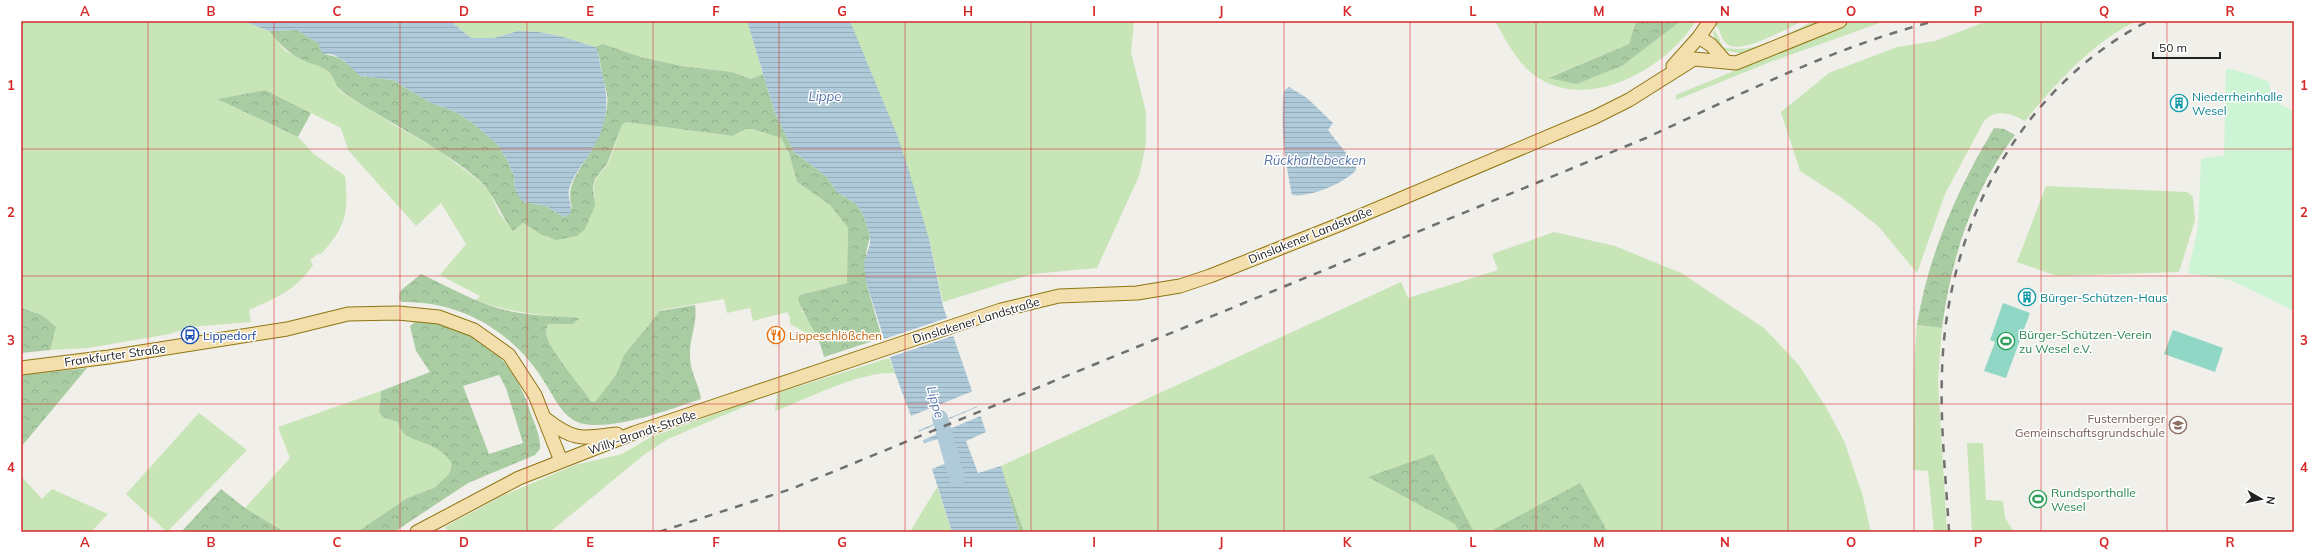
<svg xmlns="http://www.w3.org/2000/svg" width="2315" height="553" font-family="Mulish,sans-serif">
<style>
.grass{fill:#c7e5b6}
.forest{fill:url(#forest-crowns);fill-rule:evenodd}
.park{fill:#cdf5d5}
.pitch{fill:#91d7c5}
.water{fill:url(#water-rules)}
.pier{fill:#f1efea}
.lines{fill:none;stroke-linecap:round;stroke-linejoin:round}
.river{stroke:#afcad9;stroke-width:16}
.major-casing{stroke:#8f7611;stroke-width:15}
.major{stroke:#f3dead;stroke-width:13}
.rail{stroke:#707070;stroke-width:2.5;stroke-dasharray:8 8;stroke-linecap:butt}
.grid{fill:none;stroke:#d62828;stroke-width:1;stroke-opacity:0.55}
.labels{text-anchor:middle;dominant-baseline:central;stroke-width:3;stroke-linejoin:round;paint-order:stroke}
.culture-label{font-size:12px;fill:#0d838f;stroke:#fff;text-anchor:start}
.street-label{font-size:12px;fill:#222;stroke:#fff}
.leisure-label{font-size:12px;fill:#27864d;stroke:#fff;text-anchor:start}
.transit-label{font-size:12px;fill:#164399;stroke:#fff;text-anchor:start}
.food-label{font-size:12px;fill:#c56008;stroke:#fff;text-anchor:start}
.education-label{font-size:12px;fill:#785e54;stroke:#fff;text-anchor:end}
.water-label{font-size:13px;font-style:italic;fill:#5775a8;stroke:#fff}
.neatline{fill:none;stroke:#d62828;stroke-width:1.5}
.grid-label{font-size:13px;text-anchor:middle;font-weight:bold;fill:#d62828}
</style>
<defs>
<pattern id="forest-crowns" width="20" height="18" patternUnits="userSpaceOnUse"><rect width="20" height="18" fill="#aacca3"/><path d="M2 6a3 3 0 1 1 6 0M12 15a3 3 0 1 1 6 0" fill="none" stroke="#92af8c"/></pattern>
<pattern id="water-rules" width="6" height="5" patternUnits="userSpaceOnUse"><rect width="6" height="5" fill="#afcad9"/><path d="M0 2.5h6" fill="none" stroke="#96adba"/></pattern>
</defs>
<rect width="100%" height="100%" fill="#f1efea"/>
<g class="grass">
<path d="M21,21H243L269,31L285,51L325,68L333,75L340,91L394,125L440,151L479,181L490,192L499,213L513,231L523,223L548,238L595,196C591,177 600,177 608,163C614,152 617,137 622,125L627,122L733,136L745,129H752L781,138L789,153L797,182L830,205L848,228L847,283L800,295L802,311L821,341L790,324V317L787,312L753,321L750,308L727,313L724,299L661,310L624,355L616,375L596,402L591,401C581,386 547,347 546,333C546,330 548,326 548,324H573L580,318C543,316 510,313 476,300L480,296L440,275L466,244L441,203L416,226L348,150L341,128L265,90L217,99L298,137L314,154L345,176C349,212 346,228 320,255L319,253L310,260L313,265C294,292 277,297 249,310L251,322L190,327L170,334L88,348L50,350L55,327L42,315L21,308Z"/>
<path d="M453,21H747L763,74L751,79L732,72L682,66L641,57L603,44L595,47L560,36L539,32L518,31L494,38H471L454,24Z"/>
<path d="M851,21H1134L1131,52L1146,112V144L1139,176L1097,268L1032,274L943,302L929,239L851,26Z"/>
<path d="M1495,21H1636L1629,44L1549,77L1577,84L1622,66L1681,21H1696C1666,69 1587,114 1534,75C1517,62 1505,39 1495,21Z"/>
<path d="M1717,21H1785L1786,24L1793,21H1803C1787,28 1744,54 1728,45C1720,40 1722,30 1715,25Z"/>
<path d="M1814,21L1821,22L1819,25L1744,54L1723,50L1715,41L1713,32L1715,30L1723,47C1753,56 1787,33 1814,21Z"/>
<path d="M1854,21H1885L1770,62L1676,100V95Z"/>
<path d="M1988,21H2136C2091,44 2057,82 2025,121C2012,114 1996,108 1984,121L1945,194L1917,273L1878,226L1842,198L1800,171L1781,112L1829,73L1897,47L1935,41Z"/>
<path d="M2046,186L2187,192L2193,197L2195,220L2179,272L2057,276L2017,262Z"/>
<path d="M1554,232L1615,246L1681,273L1764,328L1798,364L1826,407L1844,441L1862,493L1871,532H1024L1001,466L1401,282L1408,298L1498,270L1492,254Z"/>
<path d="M1917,325L1942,328L1938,381L1947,532H1934L1928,471L1913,470L1914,362Z"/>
<path d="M889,358L895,373C860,371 809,398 775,411L777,393Z"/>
<path d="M381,391L379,412L383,416L399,422L411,437L439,450L448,457L452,464L449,474L434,488L407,498L357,532H285L245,508L290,458L278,427Z"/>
<path d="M754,400L755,402L668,439L645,454L550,532H448L445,527L502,496L575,465L622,454L651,437Z"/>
<path d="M199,413L247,450L167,532L126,494Z"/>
<path d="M1967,443H1983L1986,500L2003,501L2005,518L2014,532H1972Z"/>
<path d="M21,476L42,499L52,489L108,514L91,532H21Z"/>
<path d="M937,487L952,532H910Z"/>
</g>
<g class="forest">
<path d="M1636,21H1681L1622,66L1577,84L1548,78L1629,44Z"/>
<path d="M297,30L318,43L327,55C341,56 351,66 360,76L393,80L429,102L456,112L474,124L497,144L507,160L514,176L515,189L524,202L546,206L564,217L572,207C564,183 584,166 594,146C600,134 605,120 607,106C609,94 604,84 602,73C600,65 600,53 595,47L603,44L641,57L682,66L732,72L751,79L763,74L775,113L794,152L826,176L837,192L856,204L863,214L870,236L866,253V282L882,338L824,357C819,333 806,322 798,299L800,295L847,283L848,228L830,205L797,182L789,153L781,138L752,129H745L733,136L626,122L622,125L607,164L595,179L593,187L595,205L585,229L577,236L556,240L542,235L523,223L513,231C500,215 495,195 480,181C439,145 387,123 343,92C334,86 335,74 325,69C319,65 311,64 305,61C289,54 280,45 269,31Z"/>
<path d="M265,90L311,113L298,137L217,99Z"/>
<path d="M1994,128L2004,129L2015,135C1972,191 1951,259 1942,328L1917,325C1928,255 1958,188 1994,128Z"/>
<path d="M421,274C449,287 478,304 509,311C533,316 556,316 580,318L573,324H548C548,326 546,330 546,333C547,347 581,386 591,401L595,402L616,375L624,355L660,311L695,305C698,323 689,338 690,357C690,372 699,384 701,399C671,409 611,432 580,423C562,417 555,398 545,383C514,332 462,301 402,302L399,300L400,291Z"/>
<path d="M21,308L42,315L56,327L50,350L21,353Z"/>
<path d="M416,321C477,327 512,354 531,414C535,425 541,437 540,449L535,455L468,483L394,532H357L407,498L434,488L449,474L452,464C439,441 412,444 402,431C400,429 399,424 398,422L383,417L379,412L381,391L430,372L416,351L410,326ZM499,375L506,388L523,443L489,454L463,386Z"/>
<path d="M87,368L21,447V375Z"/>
<path d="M1433,454L1474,532H1459L1455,524L1368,477Z"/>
<path d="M1001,466L1024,532H1019Z"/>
<path d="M1580,483L1608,532H1489Z"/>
<path d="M221,489L245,508L285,532H181Z"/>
</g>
<path class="park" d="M2226,68L2249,74L2269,82C2272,101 2277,104 2294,111V311L2230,280L2188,273L2198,227L2201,159L2224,155Z"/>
<g class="pitch">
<path d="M2003,303L2030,313L2006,378L1984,371L1995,342L1990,340Z"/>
<path d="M2173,330L2223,348L2215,372L2164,354Z"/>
</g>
<g class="water">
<path d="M243,21H453L454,24L471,38H494L518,31L539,32L560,36L595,47C600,53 599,65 602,73C611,106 606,129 587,158C580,167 572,178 569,190C567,199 573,205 570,214L564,217L546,206L524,202L520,199L515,189L514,176L507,160L497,144L474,124L456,112L429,102L393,80L360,76L344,61L334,55L322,53L318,43L297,30L269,31Z"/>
<path d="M747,21H850L897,135L909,171L929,239L943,306L986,432L966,441L978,473L1001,466L1019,532H952L932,469L949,462L955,453L951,441L942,438L924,443L911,416L895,373L866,282L864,262L870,244V236L863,214L856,204L837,192L826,176L794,152L775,113Z"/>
<path d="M1289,87L1307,98L1333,123L1328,130L1356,166V170C1345,183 1309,198 1292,195C1285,161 1280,126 1284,91Z"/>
</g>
<g class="pier">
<path d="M950,317L956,335L887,358L881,340Z"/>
<path d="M973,391L978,406L917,431L911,416Z"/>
<path d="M980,406L983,415L921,441L916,433Z"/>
</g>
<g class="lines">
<path class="river" d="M940,418L957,478"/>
<defs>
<g id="major">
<path d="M1699,37L1711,45L1725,61"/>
<path d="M1673,66L1699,37L1710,21"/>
<path d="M21,368L109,357L287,329L348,314L398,313L439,317L474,330L509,355L535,395L561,461"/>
<path d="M547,420C576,442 582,438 617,434"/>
<path d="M417,532L519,478L634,433L1001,310L1059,296L1137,293L1180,286L1210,276L1341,224L1595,117L1629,100L1694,59L1736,63L1840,21"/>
</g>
</defs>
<use href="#major" class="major-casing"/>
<use href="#major" class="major"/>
<g class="rail">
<path d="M659,532L791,489L1646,138C1741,94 1834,47 1935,21"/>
<path d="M1949,532C1946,479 1940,425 1942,372C1946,228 2018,89 2148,21"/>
</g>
</g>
<path class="grid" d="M148,21V532M274,21V532M400,21V532M527,21V532M653,21V532M779,21V532M905,21V532M1031,21V532M1158,21V532M1284,21V532M1410,21V532M1536,21V532M1662,21V532M1788,21V532M1914,21V532M2041,21V532M2167,21V532M21,149H2294M21,276H2294M21,404H2294"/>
<defs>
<symbol id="building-ring" viewBox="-11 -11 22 22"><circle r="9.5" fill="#fff" stroke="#0f9aa8" stroke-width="1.5"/><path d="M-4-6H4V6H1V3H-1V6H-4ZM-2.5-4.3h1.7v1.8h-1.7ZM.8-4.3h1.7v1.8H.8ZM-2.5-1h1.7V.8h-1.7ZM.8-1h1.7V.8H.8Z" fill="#0f9aa8"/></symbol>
<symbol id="bus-ring" viewBox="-11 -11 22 22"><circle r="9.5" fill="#fff" stroke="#1a4fb4" stroke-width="1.5"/><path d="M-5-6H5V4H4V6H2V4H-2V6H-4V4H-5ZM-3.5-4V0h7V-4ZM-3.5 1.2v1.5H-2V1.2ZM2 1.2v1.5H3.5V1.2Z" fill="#1a4fb4"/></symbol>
<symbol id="restaurant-ring" viewBox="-11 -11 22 22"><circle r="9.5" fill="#fff" stroke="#e8710a" stroke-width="1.5"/><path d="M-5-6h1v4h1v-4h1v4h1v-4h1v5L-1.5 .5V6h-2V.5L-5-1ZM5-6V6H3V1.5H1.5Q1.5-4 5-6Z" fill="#e8710a"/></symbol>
<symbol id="stadium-ring" viewBox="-11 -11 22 22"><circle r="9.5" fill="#fff" stroke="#2e9e5b" stroke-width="1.5"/><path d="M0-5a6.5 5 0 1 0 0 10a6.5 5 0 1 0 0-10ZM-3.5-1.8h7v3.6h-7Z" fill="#2e9e5b"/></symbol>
<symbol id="school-ring" viewBox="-11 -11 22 22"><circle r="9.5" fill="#fff" stroke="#8d6e63" stroke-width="1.5"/><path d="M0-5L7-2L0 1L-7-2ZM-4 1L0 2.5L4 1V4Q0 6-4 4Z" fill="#8d6e63"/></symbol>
</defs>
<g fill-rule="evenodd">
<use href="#building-ring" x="2169" y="93" width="20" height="20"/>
<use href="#building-ring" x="2017" y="287" width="20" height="20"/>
<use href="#bus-ring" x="180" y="325" width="20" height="20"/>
<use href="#restaurant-ring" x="766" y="325" width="20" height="20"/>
<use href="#stadium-ring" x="1996" y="331" width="20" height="20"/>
<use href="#school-ring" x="2168" y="415" width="20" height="20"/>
<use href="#stadium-ring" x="2028" y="489" width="20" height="20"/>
</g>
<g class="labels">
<g class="culture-label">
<text x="2192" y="96">Niederrheinhalle<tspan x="2192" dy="14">Wesel</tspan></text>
<text x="2040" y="297">Bürger-Schützen-Haus</text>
</g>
<g class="street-label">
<text transform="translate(1310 235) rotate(-22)">Dinslakener Landstraße</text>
<text transform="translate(976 320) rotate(-17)">Dinslakener Landstraße</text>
<text transform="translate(115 355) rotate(-8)">Frankfurter Straße</text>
<text transform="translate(642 432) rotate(-19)">Willy-Brandt-Straße</text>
</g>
<g class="leisure-label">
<text x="2019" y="334">Bürger-Schützen-Verein<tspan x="2019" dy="14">zu Wesel e.V.</tspan></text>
<text x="2051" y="492">Rundsporthalle<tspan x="2051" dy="14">Wesel</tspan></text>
</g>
<g class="transit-label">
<text x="203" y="335">Lippedorf</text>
</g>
<g class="food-label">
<text x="789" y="335">Lippeschlößchen</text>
</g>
<g class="education-label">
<text x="2165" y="418">Fusternberger<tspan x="2165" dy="14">Gemeinschaftsgrundschule</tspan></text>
</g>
<g class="water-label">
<text x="825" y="96">Lippe</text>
<text x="1315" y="160">Rückhaltebecken</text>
<text transform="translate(936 402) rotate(74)">Lippe</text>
</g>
</g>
<rect width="2315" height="553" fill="none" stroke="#ffffff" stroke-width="44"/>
<g transform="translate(2261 499) rotate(99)" stroke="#ffffff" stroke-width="3" paint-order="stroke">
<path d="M0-3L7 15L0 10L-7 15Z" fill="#222222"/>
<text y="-6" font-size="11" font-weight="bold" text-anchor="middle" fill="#222222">N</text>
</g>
<path d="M2153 52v6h67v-6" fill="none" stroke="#222222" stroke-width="2"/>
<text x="2159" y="52" font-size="12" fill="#222222" stroke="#ffffff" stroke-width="3" paint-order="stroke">50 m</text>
<rect x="22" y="22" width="2271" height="509" class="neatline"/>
<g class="grid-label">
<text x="85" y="16">A</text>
<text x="211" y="16">B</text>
<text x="337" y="16">C</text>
<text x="464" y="16">D</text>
<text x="590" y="16">E</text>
<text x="716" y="16">F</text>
<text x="842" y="16">G</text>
<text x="968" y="16">H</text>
<text x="1094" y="16">I</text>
<text x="1221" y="16">J</text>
<text x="1347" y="16">K</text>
<text x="1473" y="16">L</text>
<text x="1599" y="16">M</text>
<text x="1725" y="16">N</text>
<text x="1851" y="16">O</text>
<text x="1978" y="16">P</text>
<text x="2104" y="16">Q</text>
<text x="2230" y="16">R</text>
<text x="11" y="90">1</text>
<text x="2304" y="90">1</text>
<text x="11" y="217">2</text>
<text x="2304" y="217">2</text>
<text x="11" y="345">3</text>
<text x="2304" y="345">3</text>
<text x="11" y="472">4</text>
<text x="2304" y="472">4</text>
<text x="85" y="547">A</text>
<text x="211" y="547">B</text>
<text x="337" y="547">C</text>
<text x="464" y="547">D</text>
<text x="590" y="547">E</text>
<text x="716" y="547">F</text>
<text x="842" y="547">G</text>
<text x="968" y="547">H</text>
<text x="1094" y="547">I</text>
<text x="1221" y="547">J</text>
<text x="1347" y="547">K</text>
<text x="1473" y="547">L</text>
<text x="1599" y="547">M</text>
<text x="1725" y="547">N</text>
<text x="1851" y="547">O</text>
<text x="1978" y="547">P</text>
<text x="2104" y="547">Q</text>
<text x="2230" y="547">R</text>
</g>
</svg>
